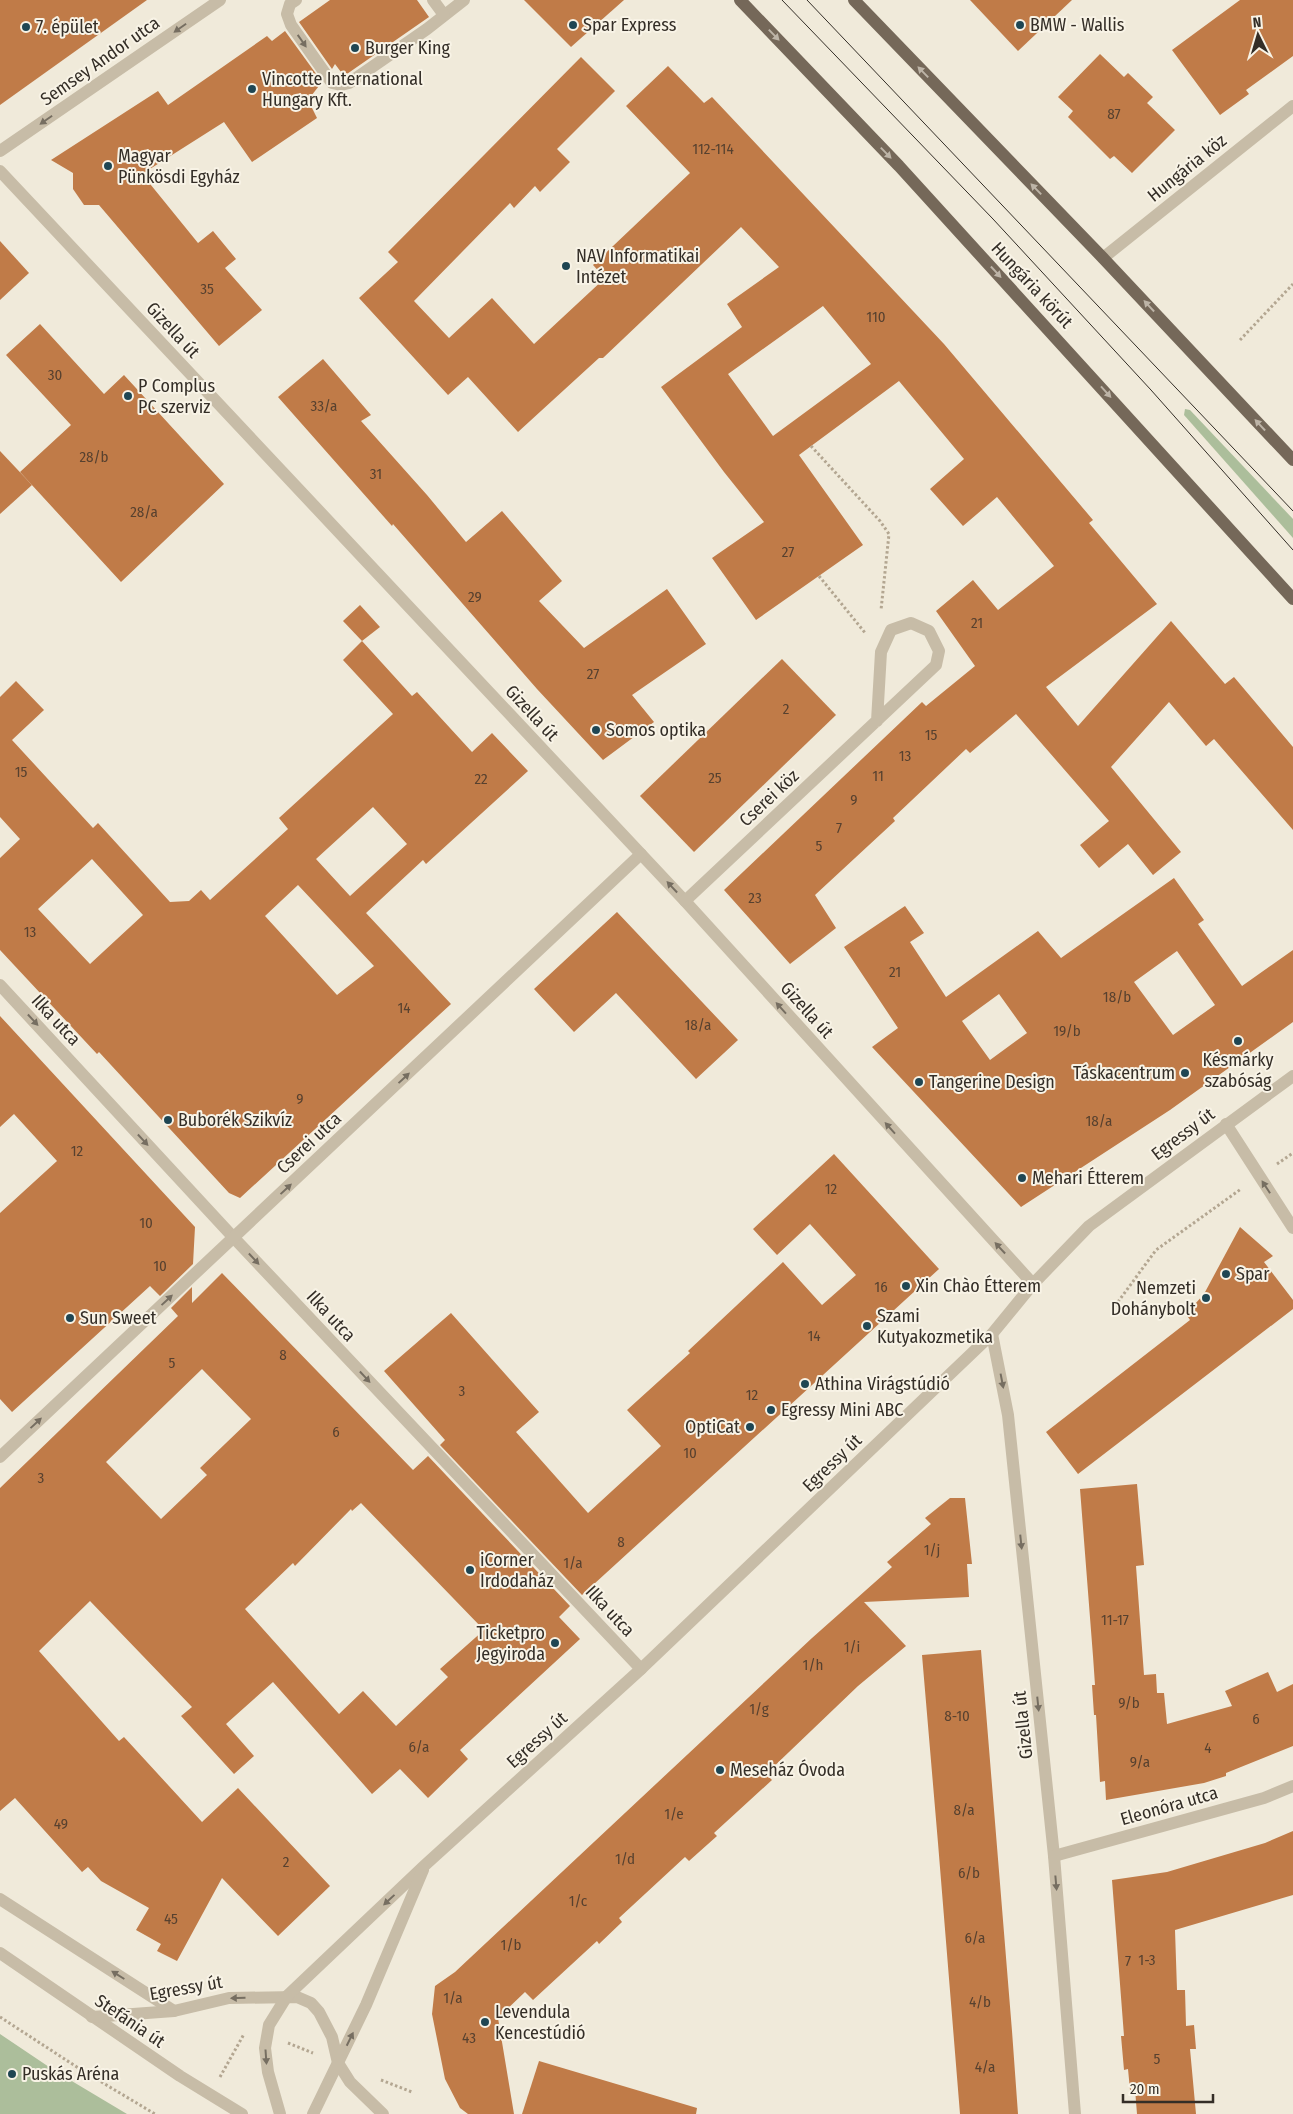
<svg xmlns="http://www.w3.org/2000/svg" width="1293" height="2114" font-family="'Fira Sans Condensed',sans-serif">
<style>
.green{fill:#acbe9b}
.building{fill:#c07b48;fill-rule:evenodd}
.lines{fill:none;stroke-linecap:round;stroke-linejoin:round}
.path{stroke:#b3a691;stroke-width:3;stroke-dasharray:2.5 2.5;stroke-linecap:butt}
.minor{stroke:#c7bca7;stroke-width:12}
.major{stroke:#756859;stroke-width:12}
.tram{stroke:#342e27;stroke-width:1}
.oneway{fill:#766e61}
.oneway2{fill:#bdb4a7}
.poi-dot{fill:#1f4653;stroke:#f8f3e6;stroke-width:2}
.labels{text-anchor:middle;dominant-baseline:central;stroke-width:4;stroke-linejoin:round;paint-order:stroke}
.number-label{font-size:15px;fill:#57412f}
.poi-label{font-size:18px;fill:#342e27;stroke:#f8f3e6;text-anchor:start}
.street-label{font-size:18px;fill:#342e27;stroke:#f8f3e6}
</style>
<rect width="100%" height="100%" fill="#f0eada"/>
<g class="green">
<path d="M1185,409L1190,410L1293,519V538L1184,415Z"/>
<path d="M0,2034L55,2071L127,2114H0Z"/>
</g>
<g class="building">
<path d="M0,0H147L0,105Z"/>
<path d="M330,0H417L429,17L344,76L335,64L332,69L299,22Z"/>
<path d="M524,0H624L571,47Z"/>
<path d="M970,0H1072L1018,51Z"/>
<path d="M1240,0H1293V56L1246,90L1249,94L1220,115L1172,50Z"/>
<path d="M285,31L322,82L308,100L317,118L252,162L224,122L142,174L198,243L213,231L236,259L225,268L262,310L219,346L99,205H84L73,189V173L51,160L158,91L168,105L267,36L272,41Z"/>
<path d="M1100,54L1124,77L1128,73L1153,97L1147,103L1175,130L1132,173L1114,156L1110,159L1068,117L1073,111L1058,97Z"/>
<path d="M581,57L615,91L557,149L570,162L540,192L535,186L514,208L510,203L414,301L449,338L492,298L534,344L605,278L593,265L690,173L626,106L668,66L704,103L712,97L944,344L1093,520L1089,523L1157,604L1046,687L1078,726L1171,621L1225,684L1234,677L1293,747V830L1214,739L1206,746L1169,702L1111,767L1181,852L1153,875L1128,844L1099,868L1080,845L1109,821L1016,714L970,753L966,749L893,818L895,821L815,895L836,928L790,964L724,890L922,702L926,706L975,666L936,611L973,580L998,610L1054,566L997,497L963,526L930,489L964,459L899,381L799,455L863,545L756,620L712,558L764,522L724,472L661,387L742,327L727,304L779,267L741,227L603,358H599L518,432L468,377L448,395L359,298L398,262L388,252ZM823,306L871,364L773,436L728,374Z"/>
<path d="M0,241L29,273L0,300Z"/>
<path d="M40,324L104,394L124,375L224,484L121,582L20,472L71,425L6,355Z"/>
<path d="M323,359L371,415L361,421L427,495L466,542L502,511L562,581L539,601L584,648L667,589L706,644L632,695L654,722L603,760L537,689L393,524L392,526L278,397Z"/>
<path d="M0,451L32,485L0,514Z"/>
<path d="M360,605L380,627L362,641L343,621Z"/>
<path d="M362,641L412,696L417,692L472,752L492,733L528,771L426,864L423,860L366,913L451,1004L240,1198L229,1193L99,1052L97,1054L0,950V858L20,839L0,817V697L16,681L44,710L12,740L93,828L98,823L170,902L189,901L201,890L210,900L288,829L279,818L393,714L343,660ZM373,807L407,844L350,896L316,859ZM92,859L143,915L90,964L38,909ZM298,885L374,966L337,995L265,916Z"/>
<path d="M782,659L836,715L694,852L640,796Z"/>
<path d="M1174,878L1204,920L1198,924L1242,986L1293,950V1022L1170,1110L1021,1207L872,1047L898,1028L844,947L905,906L924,933L910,942L946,997L1038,931L1061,958ZM1177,951L1215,1005L1173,1035L1134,982ZM999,994L1027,1033L990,1060L962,1021Z"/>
<path d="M617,912L738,1040L696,1079L616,993L574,1032L534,989Z"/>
<path d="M0,1016L195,1227L193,1264L160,1296L150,1286L12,1412L0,1399V1213L57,1161L14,1114L0,1127Z"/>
<path d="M834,1154L939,1269L582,1595L440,1445L445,1440L384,1371L451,1313L539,1412L516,1432L588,1513L661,1446L627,1410L690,1353L688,1351L783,1262L822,1305L856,1275L810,1224L777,1255L753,1229Z"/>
<path d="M1240,1227L1273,1256L1264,1262L1293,1300V1309L1078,1474L1046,1432L1190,1320L1186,1314L1204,1294Z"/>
<path d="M222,1273L413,1470L428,1456L570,1606L559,1617L580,1639L460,1750L468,1759L428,1798L400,1769L372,1794L273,1682L226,1724L254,1756L234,1774L181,1716L192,1707L90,1601L39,1651L119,1741L124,1737L202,1822L238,1788L330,1886L278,1936L222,1878L177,1961L157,1951L161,1944L136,1930L149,1908L101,1881L88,1867L82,1872L15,1798L0,1811V1488L178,1316L171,1308L192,1287V1303ZM202,1369L251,1419L200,1468L207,1475L161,1519L106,1462ZM361,1503L484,1630L440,1669L448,1677L396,1726L363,1691L339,1714L245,1609L293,1563L295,1566L351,1509L352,1511Z"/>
<path d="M1137,1484L1144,1565L1136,1566L1144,1675L1156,1674L1157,1693H1164L1167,1724L1232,1706L1225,1691L1268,1672L1277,1692L1293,1684V1746L1226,1773V1776L1204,1783L1106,1800L1105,1781L1100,1782L1096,1715H1094L1092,1685H1095L1093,1656L1080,1489Z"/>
<path d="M950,1498H965L972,1564H967L969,1597L864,1602L906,1646L858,1686L766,1774L772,1780L714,1833L717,1836L689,1861L685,1857L619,1918L622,1922L599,1944L597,1941L533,2000L525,1992L498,2018L514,2114H468L460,2108L445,2079L432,2014L435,1986L455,1972L812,1638L892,1567L887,1562L931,1524L925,1518Z"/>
<path d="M981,1650L1012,2031L1018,2114H960L938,1843L922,1655Z"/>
<path d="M1293,1831V1895L1175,1930L1177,1990H1185L1186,2026L1194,2025L1196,2049H1190L1196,2114H1137L1135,2089L1130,2090L1128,2069L1124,2070L1121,2036H1124L1112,1880L1167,1872L1265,1843Z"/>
<path d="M539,2061L697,2108L696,2114H522Z"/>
</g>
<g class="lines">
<g class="path">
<path d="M1240,340L1293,284"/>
<path d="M811,446L880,521L889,534L881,610"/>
<path d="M819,576L866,634"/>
<path d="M1277,1164L1293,1153"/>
<path d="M1115,1306L1156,1250L1241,1189"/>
<path d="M0,2017L83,2071L155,2114"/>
<path d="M288,2043L313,2053"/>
<path d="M220,2077L244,2034"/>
<path d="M381,2080L412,2092"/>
</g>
<g class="minor">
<path d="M296,0L290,4L287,14L291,25L332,83L341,85L349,83L427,29L464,0"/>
<path d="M433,0L444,15"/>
<path d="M0,151L220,0"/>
<path d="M0,171L685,901L1033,1284"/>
<path d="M1103,258L1293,106"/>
<path d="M685,901L936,665L939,651L929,631L911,623L891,630L881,652L877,721"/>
<path d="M0,985L234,1238L641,1669"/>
<path d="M1226,1124L1293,1228"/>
<path d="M992,1334L1008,1415L1054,1856L1075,2114"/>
<path d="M0,1457L641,854"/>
<path d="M1054,1856L1264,1798L1293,1786"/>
<path d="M0,1899L174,2011"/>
<path d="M0,1953L180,2076L242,2114"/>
<path d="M92,2017L174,2011L229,1998L297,1997L311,2003L319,2012L332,2037L338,2063L350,2082L383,2114"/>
<path d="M280,2114L268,2072L265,2048L269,2025L287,1996L424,1866L641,1669L992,1334L1033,1284L1089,1226L1293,1076"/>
<path d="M313,2114L366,2005L423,1870"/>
</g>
<g class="major">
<path d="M740,0L899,166L1293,599"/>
<path d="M854,0L1103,258L1293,460"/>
</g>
<g class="tram">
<path d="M782,0L993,219L1151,390L1293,550"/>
<path d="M807,0L1293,511"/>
</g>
</g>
<defs><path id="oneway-solid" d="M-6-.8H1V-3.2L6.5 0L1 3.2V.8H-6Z" transform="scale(1.25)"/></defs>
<g class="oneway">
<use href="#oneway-solid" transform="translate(180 28) rotate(145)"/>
<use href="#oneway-solid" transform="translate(302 41) rotate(55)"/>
<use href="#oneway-solid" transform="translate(46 120) rotate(145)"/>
<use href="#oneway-solid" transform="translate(672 887) rotate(-133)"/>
<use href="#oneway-solid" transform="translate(781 1008) rotate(-132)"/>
<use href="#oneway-solid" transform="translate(33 1020) rotate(47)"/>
<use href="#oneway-solid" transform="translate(404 1078) rotate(-43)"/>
<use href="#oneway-solid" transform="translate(890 1128) rotate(-132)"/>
<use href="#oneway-solid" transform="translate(143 1140) rotate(47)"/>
<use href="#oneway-solid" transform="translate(1266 1187) rotate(-123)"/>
<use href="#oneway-solid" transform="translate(286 1189) rotate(-43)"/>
<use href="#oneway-solid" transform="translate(1000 1248) rotate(-133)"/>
<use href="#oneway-solid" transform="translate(254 1259) rotate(47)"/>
<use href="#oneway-solid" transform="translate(167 1300) rotate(-43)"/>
<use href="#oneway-solid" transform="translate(365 1377) rotate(47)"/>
<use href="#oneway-solid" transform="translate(1002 1381) rotate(79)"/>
<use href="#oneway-solid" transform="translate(36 1423) rotate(-43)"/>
<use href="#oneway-solid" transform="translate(1021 1542) rotate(84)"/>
<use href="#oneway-solid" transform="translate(1038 1704) rotate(84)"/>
<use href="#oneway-solid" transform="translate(1056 1883) rotate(85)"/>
<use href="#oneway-solid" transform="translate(389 1900) rotate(137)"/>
<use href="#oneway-solid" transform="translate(118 1975) rotate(-148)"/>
<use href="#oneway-solid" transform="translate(238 1998) rotate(179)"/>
<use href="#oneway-solid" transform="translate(350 2039) rotate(-64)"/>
<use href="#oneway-solid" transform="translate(266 2057) rotate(86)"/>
</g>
<g class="oneway2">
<use href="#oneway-solid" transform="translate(774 35) rotate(46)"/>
<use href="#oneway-solid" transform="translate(923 72) rotate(-134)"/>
<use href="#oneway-solid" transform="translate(886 153) rotate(46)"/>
<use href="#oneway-solid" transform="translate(1036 189) rotate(-134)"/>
<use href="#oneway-solid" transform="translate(996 272) rotate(47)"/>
<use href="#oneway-solid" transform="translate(1149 306) rotate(-133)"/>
<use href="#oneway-solid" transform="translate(1106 392) rotate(48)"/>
<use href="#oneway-solid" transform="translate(1260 425) rotate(-133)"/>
</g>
<g class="poi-dot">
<circle cx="573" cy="25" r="5"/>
<circle cx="1020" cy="25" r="5"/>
<circle cx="26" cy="27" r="5"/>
<circle cx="355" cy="48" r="5"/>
<circle cx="252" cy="89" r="5"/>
<circle cx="108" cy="166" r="5"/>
<circle cx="566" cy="266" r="5"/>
<circle cx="128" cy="396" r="5"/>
<circle cx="596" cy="730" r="5"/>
<circle cx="1238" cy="1041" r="5"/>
<circle cx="1185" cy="1073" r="5"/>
<circle cx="919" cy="1082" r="5"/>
<circle cx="168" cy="1120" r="5"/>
<circle cx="1022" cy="1178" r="5"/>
<circle cx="1226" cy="1274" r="5"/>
<circle cx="906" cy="1286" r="5"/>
<circle cx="1206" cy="1298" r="5"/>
<circle cx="70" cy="1318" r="5"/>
<circle cx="867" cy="1326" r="5"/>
<circle cx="805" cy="1384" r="5"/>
<circle cx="771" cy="1410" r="5"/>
<circle cx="750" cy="1427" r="5"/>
<circle cx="470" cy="1570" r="5"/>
<circle cx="555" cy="1643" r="5"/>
<circle cx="720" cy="1770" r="5"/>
<circle cx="485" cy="2022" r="5"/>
<circle cx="12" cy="2074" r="5"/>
</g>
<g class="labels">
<g class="number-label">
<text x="1114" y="114">87</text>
<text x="713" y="149">112-114</text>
<text x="207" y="289">35</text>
<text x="876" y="317">110</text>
<text x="55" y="375">30</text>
<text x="324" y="406">33/a</text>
<text x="94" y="457">28/b</text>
<text x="376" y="474">31</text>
<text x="144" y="512">28/a</text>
<text x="788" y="552">27</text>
<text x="475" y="597">29</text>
<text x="977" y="623">21</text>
<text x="593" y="674">27</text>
<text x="786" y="709">2</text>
<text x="931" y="735">15</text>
<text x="905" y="756">13</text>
<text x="21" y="772">15</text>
<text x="878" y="776">11</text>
<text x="715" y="778">25</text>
<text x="481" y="779">22</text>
<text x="854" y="800">9</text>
<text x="839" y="828">7</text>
<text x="819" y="846">5</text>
<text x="755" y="898">23</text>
<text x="30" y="932">13</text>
<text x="895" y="972">21</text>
<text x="1117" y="997">18/b</text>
<text x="404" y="1008">14</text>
<text x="698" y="1025">18/a</text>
<text x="1067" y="1031">19/b</text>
<text x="300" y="1099">9</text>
<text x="1099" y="1121">18/a</text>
<text x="77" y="1151">12</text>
<text x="831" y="1189">12</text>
<text x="146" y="1223">10</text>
<text x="160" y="1266">10</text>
<text x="881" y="1287">16</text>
<text x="814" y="1336">14</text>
<text x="283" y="1355">8</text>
<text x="172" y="1363">5</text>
<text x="462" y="1391">3</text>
<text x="752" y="1395">12</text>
<text x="336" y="1432">6</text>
<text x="690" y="1453">10</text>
<text x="41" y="1478">3</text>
<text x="621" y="1542">8</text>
<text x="932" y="1550">1/j</text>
<text x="573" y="1563">1/a</text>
<text x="1115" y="1620">11-17</text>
<text x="852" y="1647">1/i</text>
<text x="813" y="1665">1/h</text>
<text x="1129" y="1703">9/b</text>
<text x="759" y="1709">1/g</text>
<text x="957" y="1716">8-10</text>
<text x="1256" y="1719">6</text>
<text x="419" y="1747">6/a</text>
<text x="1208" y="1748">4</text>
<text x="1140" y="1762">9/a</text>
<text x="964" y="1810">8/a</text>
<text x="674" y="1814">1/e</text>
<text x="61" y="1824">49</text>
<text x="625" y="1859">1/d</text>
<text x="286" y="1862">2</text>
<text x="969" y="1873">6/b</text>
<text x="578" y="1901">1/c</text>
<text x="171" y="1919">45</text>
<text x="975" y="1938">6/a</text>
<text x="511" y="1945">1/b</text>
<text x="1147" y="1960">1-3</text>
<text x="1128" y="1961">7</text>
<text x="453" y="1998">1/a</text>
<text x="980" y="2002">4/b</text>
<text x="469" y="2038">43</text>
<text x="1157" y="2059">5</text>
<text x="985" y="2067">4/a</text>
</g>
<g class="poi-label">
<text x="583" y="25">Spar Express</text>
<text x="1030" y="25">BMW - Wallis</text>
<text x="36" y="27">7. épület</text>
<text x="365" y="48">Burger King</text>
<text x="262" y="79">Vincotte International<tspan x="262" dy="21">Hungary Kft.</tspan></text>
<text x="118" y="156">Magyar<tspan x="118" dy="21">Pünkösdi Egyház</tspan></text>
<text x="576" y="256">NAV Informatikai<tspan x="576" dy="21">Intézet</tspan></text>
<text x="138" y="386">P Complus<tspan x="138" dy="21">PC szerviz</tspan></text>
<text x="606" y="730">Somos optika</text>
<text x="1238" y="1060" text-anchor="middle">Késmárky<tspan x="1238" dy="21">szabóság</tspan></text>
<text x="1175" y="1073" text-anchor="end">Táskacentrum</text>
<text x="929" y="1082">Tangerine Design</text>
<text x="178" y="1120">Buborék Szikvíz</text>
<text x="1032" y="1178">Mehari Étterem</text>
<text x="1236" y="1274">Spar</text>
<text x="916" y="1286">Xin Chào Étterem</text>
<text x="1196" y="1288" text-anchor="end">Nemzeti<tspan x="1196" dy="21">Dohánybolt</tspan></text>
<text x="877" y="1316">Szami<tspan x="877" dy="21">Kutyakozmetika</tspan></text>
<text x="80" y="1318">Sun Sweet</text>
<text x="815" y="1384">Athina Virágstúdió</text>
<text x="781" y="1410">Egressy Mini ABC</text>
<text x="740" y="1427" text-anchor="end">OptiCat</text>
<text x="480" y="1560">iCorner<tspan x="480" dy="21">Irdodaház</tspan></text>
<text x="545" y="1633" text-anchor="end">Ticketpro<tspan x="545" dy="21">Jegyiroda</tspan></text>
<text x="730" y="1770">Meseház Óvoda</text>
<text x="495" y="2012">Levendula<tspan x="495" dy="21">Kencestúdió</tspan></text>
<text x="22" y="2074">Puskás Aréna</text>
</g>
<g class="street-label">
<text transform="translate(100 61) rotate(-35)">Semsey Andor utca</text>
<text transform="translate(1187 168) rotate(-39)">Hungária köz</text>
<text transform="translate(1032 285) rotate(47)">Hungária körút</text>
<text transform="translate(173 330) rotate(47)">Gizella út</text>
<text transform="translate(532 713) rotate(47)">Gizella út</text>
<text transform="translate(769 798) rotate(-43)">Cserei köz</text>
<text transform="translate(807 1010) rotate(48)">Gizella út</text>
<text transform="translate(56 1020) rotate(47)">Ilka utca</text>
<text transform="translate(1183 1134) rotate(-37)">Egressy út</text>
<text transform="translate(309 1143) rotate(-43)">Cserei utca</text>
<text transform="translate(331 1316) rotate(47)">Ilka utca</text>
<text transform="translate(832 1463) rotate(-44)">Egressy út</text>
<text transform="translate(610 1611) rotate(47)">Ilka utca</text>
<text transform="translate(1023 1725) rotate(-96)">Gizella út</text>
<text transform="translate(537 1740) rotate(-42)">Egressy út</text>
<text transform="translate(1169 1806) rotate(-16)">Eleonóra utca</text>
<text transform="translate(186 1988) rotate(-10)">Egressy út</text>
<text transform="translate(130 2021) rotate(34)">Stefánia út</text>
</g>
</g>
<g transform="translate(1258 35) rotate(355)" stroke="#f8f3e6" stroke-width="4" paint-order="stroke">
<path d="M0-4L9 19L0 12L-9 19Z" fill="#342e27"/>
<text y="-8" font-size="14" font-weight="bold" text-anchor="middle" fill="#342e27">N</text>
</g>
<path d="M1123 2094v8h90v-8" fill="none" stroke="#342e27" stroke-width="2.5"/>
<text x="1130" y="2094" font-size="15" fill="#342e27" stroke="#f8f3e6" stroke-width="4" paint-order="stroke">20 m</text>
</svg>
